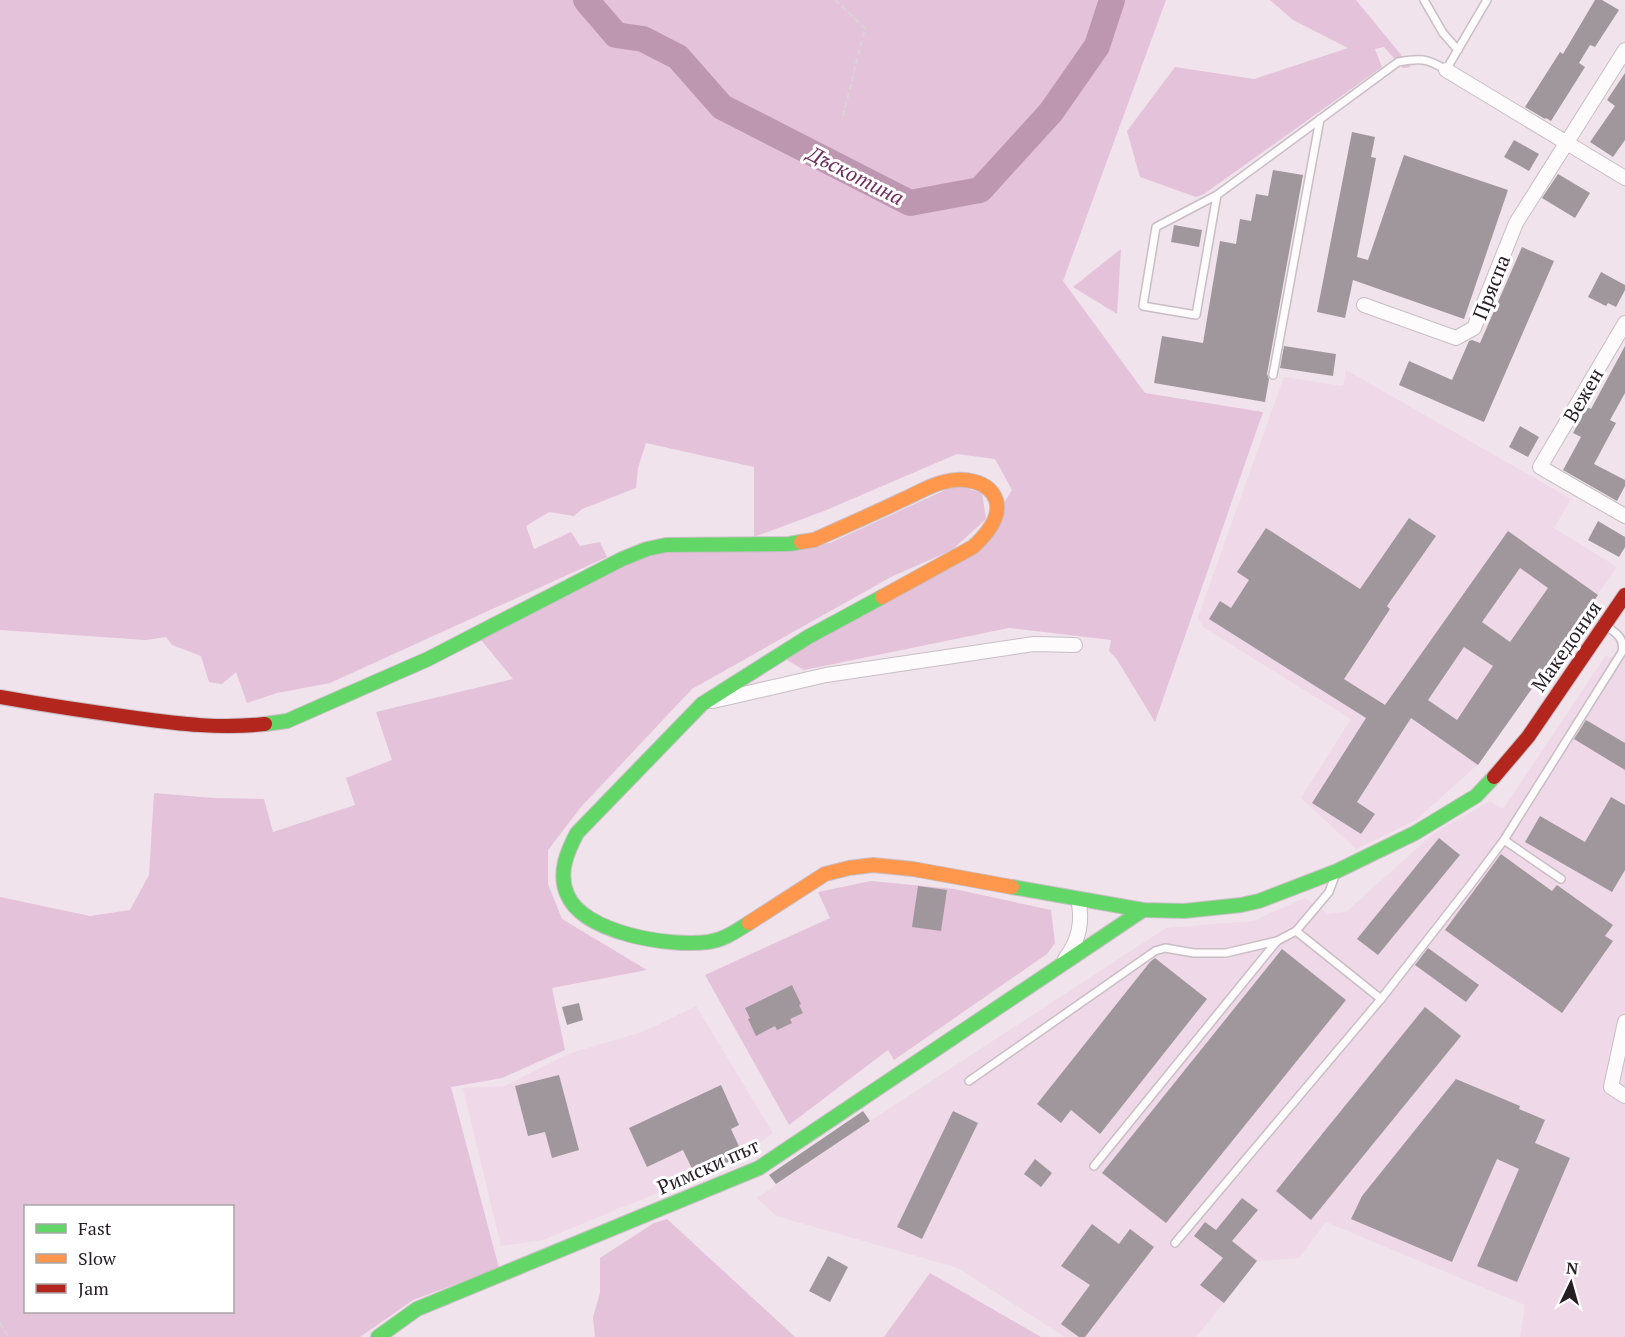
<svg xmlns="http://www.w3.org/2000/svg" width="1625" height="1337" font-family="'PT Serif',serif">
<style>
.built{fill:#efd8e7}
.green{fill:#e4c2d9;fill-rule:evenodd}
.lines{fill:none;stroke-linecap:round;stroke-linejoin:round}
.river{stroke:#bd97b0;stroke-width:26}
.building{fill:#a0979d;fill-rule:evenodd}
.lane-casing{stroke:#c8bec4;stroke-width:10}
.street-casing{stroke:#c8bec4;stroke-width:16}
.fast-casing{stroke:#c8bec4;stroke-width:16}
.slow-casing{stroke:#c8bec4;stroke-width:16}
.jam-casing{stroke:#c8bec4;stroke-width:16}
.path{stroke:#d7d4d6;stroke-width:2;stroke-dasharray:6 3;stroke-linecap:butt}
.lane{stroke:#fdfbfc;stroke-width:7}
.street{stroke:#fdfbfc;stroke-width:14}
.fast{stroke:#63d668;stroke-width:14}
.slow{stroke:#ff974d;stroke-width:14}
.jam{stroke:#b3261e;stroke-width:14}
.labels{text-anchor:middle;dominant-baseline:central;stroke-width:6;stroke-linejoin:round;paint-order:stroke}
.street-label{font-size:20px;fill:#271e24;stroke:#fff}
.water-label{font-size:21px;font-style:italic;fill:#6e2f5c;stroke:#fff}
</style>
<rect width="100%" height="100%" fill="#f0e3ec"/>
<g class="built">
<path d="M1346,370L1571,499L1554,528L1617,567L1477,765L1416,820L1356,849L1301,798L1351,719L1203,627L1198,617L1284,377L1343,386Z"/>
<path d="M1606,655L1621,664L1625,657V1337H1520L1525,1305L1326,1222L1299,1258L1257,1261L1196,1337H1065L958,1268L776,1216L757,1198L870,1121L1166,928L1253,921L1305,898L1328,914L1346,912L1434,833L1490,801L1503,809Z"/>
<path d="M696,1006L773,1133L743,1155L696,1177L543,1240L501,1246L463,1088L505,1086L568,1054L645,1031Z"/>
</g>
<g class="green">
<path d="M0,0H1166L1063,281L1145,393L1263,412L1155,722L1116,658L1109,651L1111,640L1009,628L804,670L780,656L981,540L1012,490L995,459L957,454L824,511L754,537V467L646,443L638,468L636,488L582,509L574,516L549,512L526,526L534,549L571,532L580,546L600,542L607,557L330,683L277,693L247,703L236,672L222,684L209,682L201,656L172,645L166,637L146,640L0,630Z"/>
<path d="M1270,0H1356L1411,67L1403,68L1384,47L1375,49L1382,67L1204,194L1196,197L1140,177L1127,131L1175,67L1254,79L1348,48L1293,20Z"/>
<path d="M1121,249L1117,314L1073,287Z"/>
<path d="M956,485L982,493L986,519L952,550L891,577L692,689L581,807L548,850V884L562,919L647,970L552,988L565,1050L502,1078L451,1087L499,1268L413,1300L360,1337H0V897L90,916L130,910L149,875L154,793L213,798L264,799L273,832L355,805L346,778L392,760L376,712L513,679L477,635L609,567L669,549L778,550L830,543ZM26,1206H232V1312H26Z"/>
<path d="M871,881L954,889L1051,910L1055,943L1047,954L894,1060L888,1050L789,1125L705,975L830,918L818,892Z"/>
<path d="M667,1219L795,1337H595L593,1317L600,1293V1258L654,1223Z"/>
<path d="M930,1273L1041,1337H884Z"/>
</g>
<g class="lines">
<path class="river" d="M586,0L616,35L643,39L678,57L722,107L910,203L980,190L1051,112L1097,46L1112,0"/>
</g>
<g class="building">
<path d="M1595,0H1602L1619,10L1595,47L1590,45L1579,63L1585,67L1551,121L1546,118L1545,119L1525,107L1560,52L1563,54Z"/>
<path d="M1625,73V140L1613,157L1590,142L1615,106L1607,100Z"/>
<path d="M1352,132L1375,137L1371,157L1376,158L1357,257L1368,260L1404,155L1508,190L1464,319L1353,280L1345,318L1317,312Z"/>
<path d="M1514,140L1539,154L1529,171L1504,157Z"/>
<path d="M1273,170L1303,175L1267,374L1269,379L1265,402L1154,383L1162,336L1203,343L1220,241L1236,244L1240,219L1251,221L1256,194L1268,196Z"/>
<path d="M1558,174L1590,193L1575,218L1542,198Z"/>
<path d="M1174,225L1202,230L1199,247L1171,242Z"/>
<path d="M1522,247L1554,261L1484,422L1399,385L1409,361L1452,380L1469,341L1472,340L1480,343Z"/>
<path d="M1601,272L1625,285V290L1616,307L1608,303L1606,306L1588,297Z"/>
<path d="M1284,346L1336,354L1333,376L1280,368Z"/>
<path d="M1625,346V393L1610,420L1616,423L1594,464L1625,480V486L1617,501L1563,470L1581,437L1573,433L1587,407L1591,409Z"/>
<path d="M1520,426L1539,437L1528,457L1509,447Z"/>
<path d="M1409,518L1436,536L1387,606L1390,609L1344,679L1385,705L1508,531L1598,595L1478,765L1411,718L1357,802L1375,814L1361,834L1312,803L1366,718L1209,619L1220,601L1231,608L1249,580L1237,572L1266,528L1360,589ZM1520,568L1548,588L1510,642L1482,622ZM1464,647L1493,666L1457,720L1428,700Z"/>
<path d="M1598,521L1625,537V547L1619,557L1588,540Z"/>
<path d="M1586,720L1625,743V770L1574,739Z"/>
<path d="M1611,797L1625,805V870L1612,892L1525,842L1540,816L1585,842Z"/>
<path d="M1439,838L1460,855L1378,955L1357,939Z"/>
<path d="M1501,854L1552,891L1557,885L1613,925L1605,936L1613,941L1562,1013L1445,930Z"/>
<path d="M918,886L947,890L941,931L912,927Z"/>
<path d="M1428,948L1479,985L1466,1002L1415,965Z"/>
<path d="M1282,949L1346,1000L1166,1223L1102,1173Z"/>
<path d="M1155,958L1207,999L1100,1134L1071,1110L1061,1123L1037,1104L1150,962Z"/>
<path d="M792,985L801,1004L799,1005L803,1013L790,1019L792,1023L777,1030L775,1026L756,1036L748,1019L750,1018L745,1008Z"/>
<path d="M579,1003L583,1020L567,1025L562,1007Z"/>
<path d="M1425,1007L1461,1036L1311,1220L1276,1191Z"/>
<path d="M559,1075L579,1150L552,1158L545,1132L528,1136L515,1086Z"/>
<path d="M1456,1079L1520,1106L1519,1109L1545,1120L1535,1143L1570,1158L1517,1282L1477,1266L1519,1169L1497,1159L1452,1262L1351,1219L1362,1196Z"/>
<path d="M721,1085L739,1125L731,1129L743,1155L696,1177L683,1150L647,1167L629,1128Z"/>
<path d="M863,1111L870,1121L776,1184L769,1175Z"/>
<path d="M953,1111L978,1123L922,1239L897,1227Z"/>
<path d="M1035,1159L1052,1173L1041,1187L1024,1174Z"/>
<path d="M1242,1198L1258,1210L1232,1241L1257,1261L1224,1303L1200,1285L1223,1258L1194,1236L1205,1222L1216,1230Z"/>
<path d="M1092,1224L1119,1244L1130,1229L1154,1247L1085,1337H1079L1061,1324L1090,1285L1061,1266Z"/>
<path d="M828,1256L848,1267L830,1302L809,1291Z"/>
</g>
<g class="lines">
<defs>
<g id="lane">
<path d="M1424,0L1443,33L1458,50"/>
<path d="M1217,195L1156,227L1143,306L1196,315L1217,195L1398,62C1420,58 1427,58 1446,70L1487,0"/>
<path d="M1273,375L1320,119"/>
<path d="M1504,840L1561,879"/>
<path d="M1296,931L1381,999"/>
<path d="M969,1081L1155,951L1165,948L1194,953H1226L1277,941"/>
<path d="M1094,1166L1277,941L1296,931L1329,892L1335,876"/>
<path d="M1175,1243L1381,999L1471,884L1504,840L1622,652C1625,638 1616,633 1606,626"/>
</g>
<g id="street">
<path d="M1446,70L1625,178"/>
<path d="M1364,305L1456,338L1474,328L1516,223L1625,50"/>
<path d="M1625,323L1540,467L1625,516"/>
<path d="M713,701L826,675L1034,644L1075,645"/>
<path d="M1065,959C1079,941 1083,920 1078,899"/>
<path d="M1625,1022L1611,1087L1625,1096"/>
</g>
<g id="fast">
<path d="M265,724L287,721L428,659L622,559L647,549L666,545L789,544L801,542"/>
<path d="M1012,887L1143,910L1184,911L1241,905L1259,901L1337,871L1415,833L1476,796L1494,777"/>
<path d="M749,923C736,931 724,940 708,942C671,947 583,934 567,894C558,873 567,852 577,833L702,704L808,637L882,597"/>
<path d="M378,1337L417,1309L759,1168L1143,910"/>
</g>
<g id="slow">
<path d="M801,542L814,540C843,527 873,514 902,500C916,494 930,485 944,482C962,477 989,480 996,500C1002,518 985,536 973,547L882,597"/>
<path d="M749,923L825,874L849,868L873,865L913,869L1012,887"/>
</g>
<g id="jam">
<path d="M0,697C45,705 91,712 136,718C179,724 222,729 265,724"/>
<path d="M1494,777L1528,737L1625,595"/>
</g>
</defs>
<use href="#lane" class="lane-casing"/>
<use href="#street" class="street-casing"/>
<use href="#fast" class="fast-casing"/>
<use href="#slow" class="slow-casing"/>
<use href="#jam" class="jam-casing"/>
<g class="path">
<path d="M835,0L865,28L842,120"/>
<path d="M0,1323L9,1337"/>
</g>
<use href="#lane" class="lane"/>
<use href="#street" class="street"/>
<use href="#fast" class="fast"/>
<use href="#slow" class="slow"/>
<use href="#jam" class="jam"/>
</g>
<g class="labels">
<g class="street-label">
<text transform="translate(1491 287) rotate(-68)">Пряспа</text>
<text transform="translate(1583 395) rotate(-60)">Вежен</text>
<text transform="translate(1566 646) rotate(-55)">Македония</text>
<text transform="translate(708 1166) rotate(-24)">Римски път</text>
</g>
<g class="water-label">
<text transform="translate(856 175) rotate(27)">Дъскотина</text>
</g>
</g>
<rect x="24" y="1205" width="210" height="108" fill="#ffffff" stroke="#a9a5a7" stroke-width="1.5"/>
<rect x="36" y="1224" width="30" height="9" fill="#63d668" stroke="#a9a5a7" stroke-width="1.5"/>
<text x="78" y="1235" font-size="18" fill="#271e24">Fast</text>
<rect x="36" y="1254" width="30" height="9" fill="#ff974d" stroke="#a9a5a7" stroke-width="1.5"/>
<text x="78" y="1265" font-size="18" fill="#271e24">Slow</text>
<rect x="36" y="1284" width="30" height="9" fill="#b3261e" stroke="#a9a5a7" stroke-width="1.5"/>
<text x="78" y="1295" font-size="18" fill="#271e24">Jam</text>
<g transform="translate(1571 1283) rotate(5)" stroke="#ffffff" stroke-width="4.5" paint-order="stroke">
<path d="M0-4.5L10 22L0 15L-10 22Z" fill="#271e24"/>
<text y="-9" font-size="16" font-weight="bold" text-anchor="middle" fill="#271e24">N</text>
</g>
</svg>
